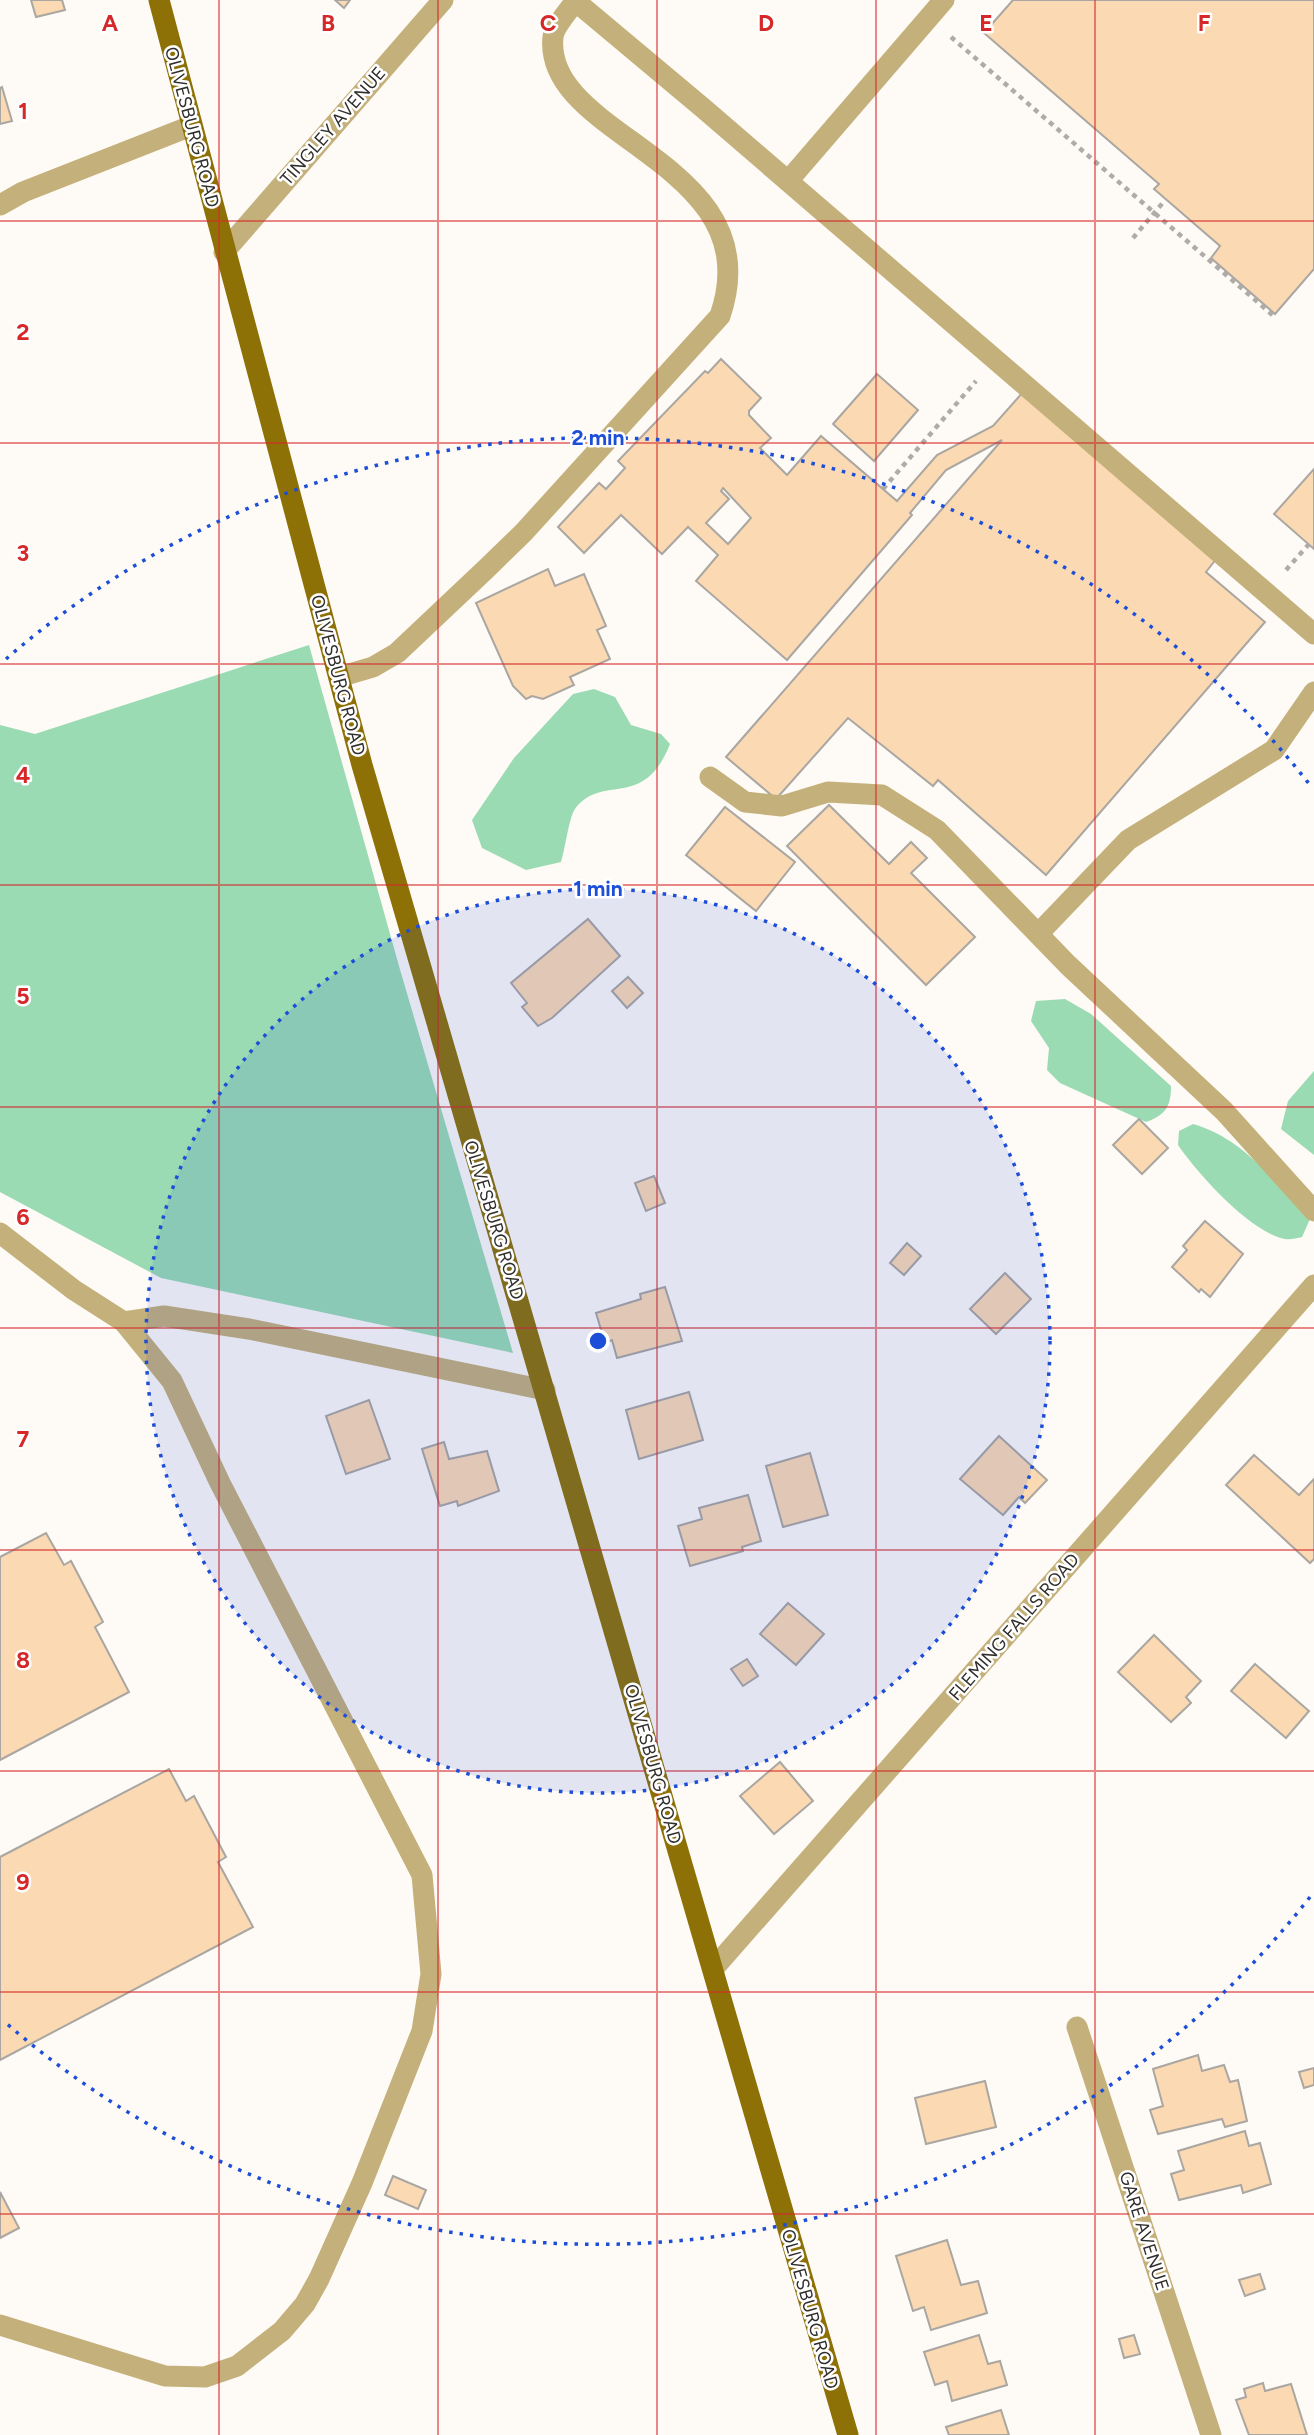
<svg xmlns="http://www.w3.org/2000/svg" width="1314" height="2435" font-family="Figtree,sans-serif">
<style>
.green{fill:#9adbb3}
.building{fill:#fbd9b2;stroke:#aaa6a1;stroke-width:2;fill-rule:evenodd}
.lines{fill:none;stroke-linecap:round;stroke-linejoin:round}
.path{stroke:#afaba7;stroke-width:4.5;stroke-dasharray:5 5;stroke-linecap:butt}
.minor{stroke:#c4b07a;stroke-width:21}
.major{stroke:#8e7106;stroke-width:21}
.grid{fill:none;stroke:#d62828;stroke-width:2;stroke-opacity:0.55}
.ring{fill:none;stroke:#1d4ed8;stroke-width:3.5;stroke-dasharray:3.5 7}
.labels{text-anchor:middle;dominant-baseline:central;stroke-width:5;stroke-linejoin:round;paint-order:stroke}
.street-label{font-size:18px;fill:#312f2d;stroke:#fff}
.grid-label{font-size:23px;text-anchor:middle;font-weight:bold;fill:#d62828;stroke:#fff;stroke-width:5;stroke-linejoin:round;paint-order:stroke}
.centre{fill:#1d4ed8;stroke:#fff;stroke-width:3.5}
.ring-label{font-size:21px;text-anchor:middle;font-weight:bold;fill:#1d4ed8;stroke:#fff;stroke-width:5;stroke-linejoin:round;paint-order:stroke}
</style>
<rect width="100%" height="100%" fill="#fefaf5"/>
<g class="green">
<path d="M309,645L401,973L513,1353L161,1278L0,1192V725L35,734Z"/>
<path d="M594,689L615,697L631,725L661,734L670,744C643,812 603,772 575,809C569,817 565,850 561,862L526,870L482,848L472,820L514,758L573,694Z"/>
<path d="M1065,999L1091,1014L1171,1086C1171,1106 1166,1115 1146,1122L1060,1083L1047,1070L1049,1048L1031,1021L1036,1001Z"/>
<path d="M1314,1071V1155L1281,1129L1288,1101Z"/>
<path d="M1193,1124C1243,1138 1275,1182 1310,1219L1302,1237C1297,1238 1290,1240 1285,1239C1251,1233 1197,1173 1178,1145L1179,1131Z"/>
</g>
<g class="building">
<path d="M31,0H62L65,10L36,17Z"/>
<path d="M335,0H350L344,8Z"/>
<path d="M1013,0H1314V269L1275,314L1211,258L1220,246L1154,189L1159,184L984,33Z"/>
<path d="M2,87L12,121L0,124V88Z"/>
<path d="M721,359L761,398L749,411V415L771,438L760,448L787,475L821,436L897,501L937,455L993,426L1023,392L1217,558L1206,572L1265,622L1046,875L938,780L933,786L848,718L776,799L726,757L1002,440L946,470L910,513L912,515L787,660L696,581L718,555L688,527L662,554L621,515L584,553L558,527L599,483L606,489L625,468L618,461L705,371L708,373ZM723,488L751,518L728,544L706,523L729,499L721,491Z"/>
<path d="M877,374L918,410L874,461L833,424Z"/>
<path d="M1314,469V549L1274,514Z"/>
<path d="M548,569L555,586L584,574L606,626L597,630L610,659L570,677L574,685L543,699L532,696L526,699L513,686L476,603Z"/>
<path d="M829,805L889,864L911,842L927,858L911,873L975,937L926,985L787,846Z"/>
<path d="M725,807L795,862L756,911L686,855Z"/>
<path d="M588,919L620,956L552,1018L538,1026L522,1007L527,1003L511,983Z"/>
<path d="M628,977L643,993L627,1008L612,991Z"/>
<path d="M1139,1119L1168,1148L1142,1174L1113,1145Z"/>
<path d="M654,1176L665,1203L646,1211L635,1183Z"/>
<path d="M1205,1221L1243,1254L1210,1297L1201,1289L1199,1292L1172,1267L1187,1250L1183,1246Z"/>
<path d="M907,1243L921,1256L904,1275L890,1263Z"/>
<path d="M1005,1273L1031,1299L996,1334L970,1309Z"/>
<path d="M665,1287L682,1341L617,1358L612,1340L605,1343L596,1313L641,1299L640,1294Z"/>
<path d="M689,1392L703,1440L639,1459L626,1410Z"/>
<path d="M369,1400L390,1459L346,1474L326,1416Z"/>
<path d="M999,1436L1047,1480L1025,1503L1019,1497L1003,1515L960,1479Z"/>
<path d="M444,1442L449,1459L487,1451L499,1491L458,1506L457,1501L440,1506L422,1449Z"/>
<path d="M810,1453L828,1515L783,1527L766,1466Z"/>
<path d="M1254,1455L1299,1495L1314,1479V1559L1310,1563L1226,1485Z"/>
<path d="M748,1495L761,1541L742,1547L743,1551L690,1566L678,1526L702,1519L699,1508Z"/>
<path d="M46,1533L64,1565L71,1561L103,1622L95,1627L129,1692L0,1760V1557Z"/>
<path d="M788,1603L824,1634L796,1665L760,1634Z"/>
<path d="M1154,1635L1201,1681L1186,1697L1191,1703L1171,1722L1118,1672Z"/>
<path d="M747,1659L758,1676L743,1686L731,1669Z"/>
<path d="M1255,1664L1309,1711L1286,1738L1231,1691Z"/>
<path d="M780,1762L813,1801L774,1834L740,1796Z"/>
<path d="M169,1769L186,1801L194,1796L226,1857L218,1862L253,1927L0,2060V1857Z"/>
<path d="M1198,2055L1202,2071L1224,2065L1230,2082L1238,2080L1247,2121L1225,2127L1222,2119L1158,2134L1150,2110L1163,2106L1153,2069Z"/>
<path d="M1314,2068V2085L1304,2088L1299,2072Z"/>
<path d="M985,2081L996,2127L926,2144L915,2098Z"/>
<path d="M1245,2131L1249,2146L1260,2143L1271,2184L1243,2193L1241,2185L1179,2200L1171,2174L1184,2170L1178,2151Z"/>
<path d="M393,2176L426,2190L418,2209L385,2195Z"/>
<path d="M0,2192L19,2228L0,2238Z"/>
<path d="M947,2240L961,2285L978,2281L987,2313L931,2330L924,2307L913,2311L896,2256Z"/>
<path d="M1260,2274L1265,2289L1245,2296L1239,2280Z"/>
<path d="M979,2335L988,2364L1000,2361L1007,2385L952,2401L947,2381L935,2385L924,2352Z"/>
<path d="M1134,2335L1140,2354L1124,2358L1119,2339Z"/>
<path d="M1263,2383L1265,2391L1291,2384L1307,2435H1249L1236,2400L1246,2397L1244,2389Z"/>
<path d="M1001,2410L1009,2435H949L946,2427Z"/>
</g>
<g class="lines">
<g class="path">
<path d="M951,37L1276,318"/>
<path d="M1133,238L1166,199"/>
<path d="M883,489L976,381"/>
<path d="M1286,570L1309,544"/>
</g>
<g class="minor">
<path d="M574,0L703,108L1314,634"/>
<path d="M788,181L944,0"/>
<path d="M0,205L23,192L191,126"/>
<path d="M224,252L443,0"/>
<path d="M339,677L373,667L397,653L486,569L524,532L720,316C773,161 542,139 553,37C554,26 569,11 575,1"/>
<path d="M710,777L745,802L782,806L828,792L882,795L937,830L1068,965L1224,1111L1314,1211"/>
<path d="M1038,934L1128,840L1274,750L1314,692"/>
<path d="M0,1233L74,1290L124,1322L172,1381L220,1483L422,1875L431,1974L422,2031L362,2183L319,2279L305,2304L282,2331L237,2366L205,2377L165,2376L0,2325"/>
<path d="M124,1322L164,1316L249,1329L545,1390"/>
<path d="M713,1969L1314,1285"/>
<path d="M1077,2027L1211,2435"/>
</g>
<path class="major" d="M159,0L362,765L848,2435"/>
</g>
<path class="grid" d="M219,0V2435M438,0V2435M657,0V2435M876,0V2435M1095,0V2435M0,221H1314M0,443H1314M0,664H1314M0,885H1314M0,1107H1314M0,1328H1314M0,1550H1314M0,1771H1314M0,1992H1314M0,2214H1314"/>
<circle cx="598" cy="1341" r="452" fill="#1d4ed8" fill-opacity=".12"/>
<g class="ring">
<circle cx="598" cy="1341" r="452"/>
<path d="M1310 1897A903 903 0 0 1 6 2023M6 659A903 903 0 0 1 1310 785"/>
</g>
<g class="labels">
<g class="street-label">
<text transform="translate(333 126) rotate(-49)">TINGLEY AVENUE</text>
<text transform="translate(192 127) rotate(75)">OLIVESBURG ROAD</text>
<text transform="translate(338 675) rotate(75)">OLIVESBURG ROAD</text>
<text transform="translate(494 1220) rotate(73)">OLIVESBURG ROAD</text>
<text transform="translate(1014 1627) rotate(-49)">FLEMING FALLS ROAD</text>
<text transform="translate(653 1764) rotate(74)">OLIVESBURG ROAD</text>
<text transform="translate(1144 2231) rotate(72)">GARE AVENUE</text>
<text transform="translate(810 2309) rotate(74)">OLIVESBURG ROAD</text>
</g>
</g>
<g class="grid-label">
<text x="110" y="31">A</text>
<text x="328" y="31">B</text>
<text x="548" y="31">C</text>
<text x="766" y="31">D</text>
<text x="986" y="31">E</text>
<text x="1204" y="31">F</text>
<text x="23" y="119">1</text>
<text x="23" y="340">2</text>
<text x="23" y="561">3</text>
<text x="23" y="783">4</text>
<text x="23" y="1004">5</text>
<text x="23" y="1225">6</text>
<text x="23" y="1447">7</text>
<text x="23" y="1668">8</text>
<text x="23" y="1890">9</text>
</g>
<circle cx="598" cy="1341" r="10" class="centre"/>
<g class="ring-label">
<text x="598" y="445">2 min</text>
<text x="598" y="896">1 min</text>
</g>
</svg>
